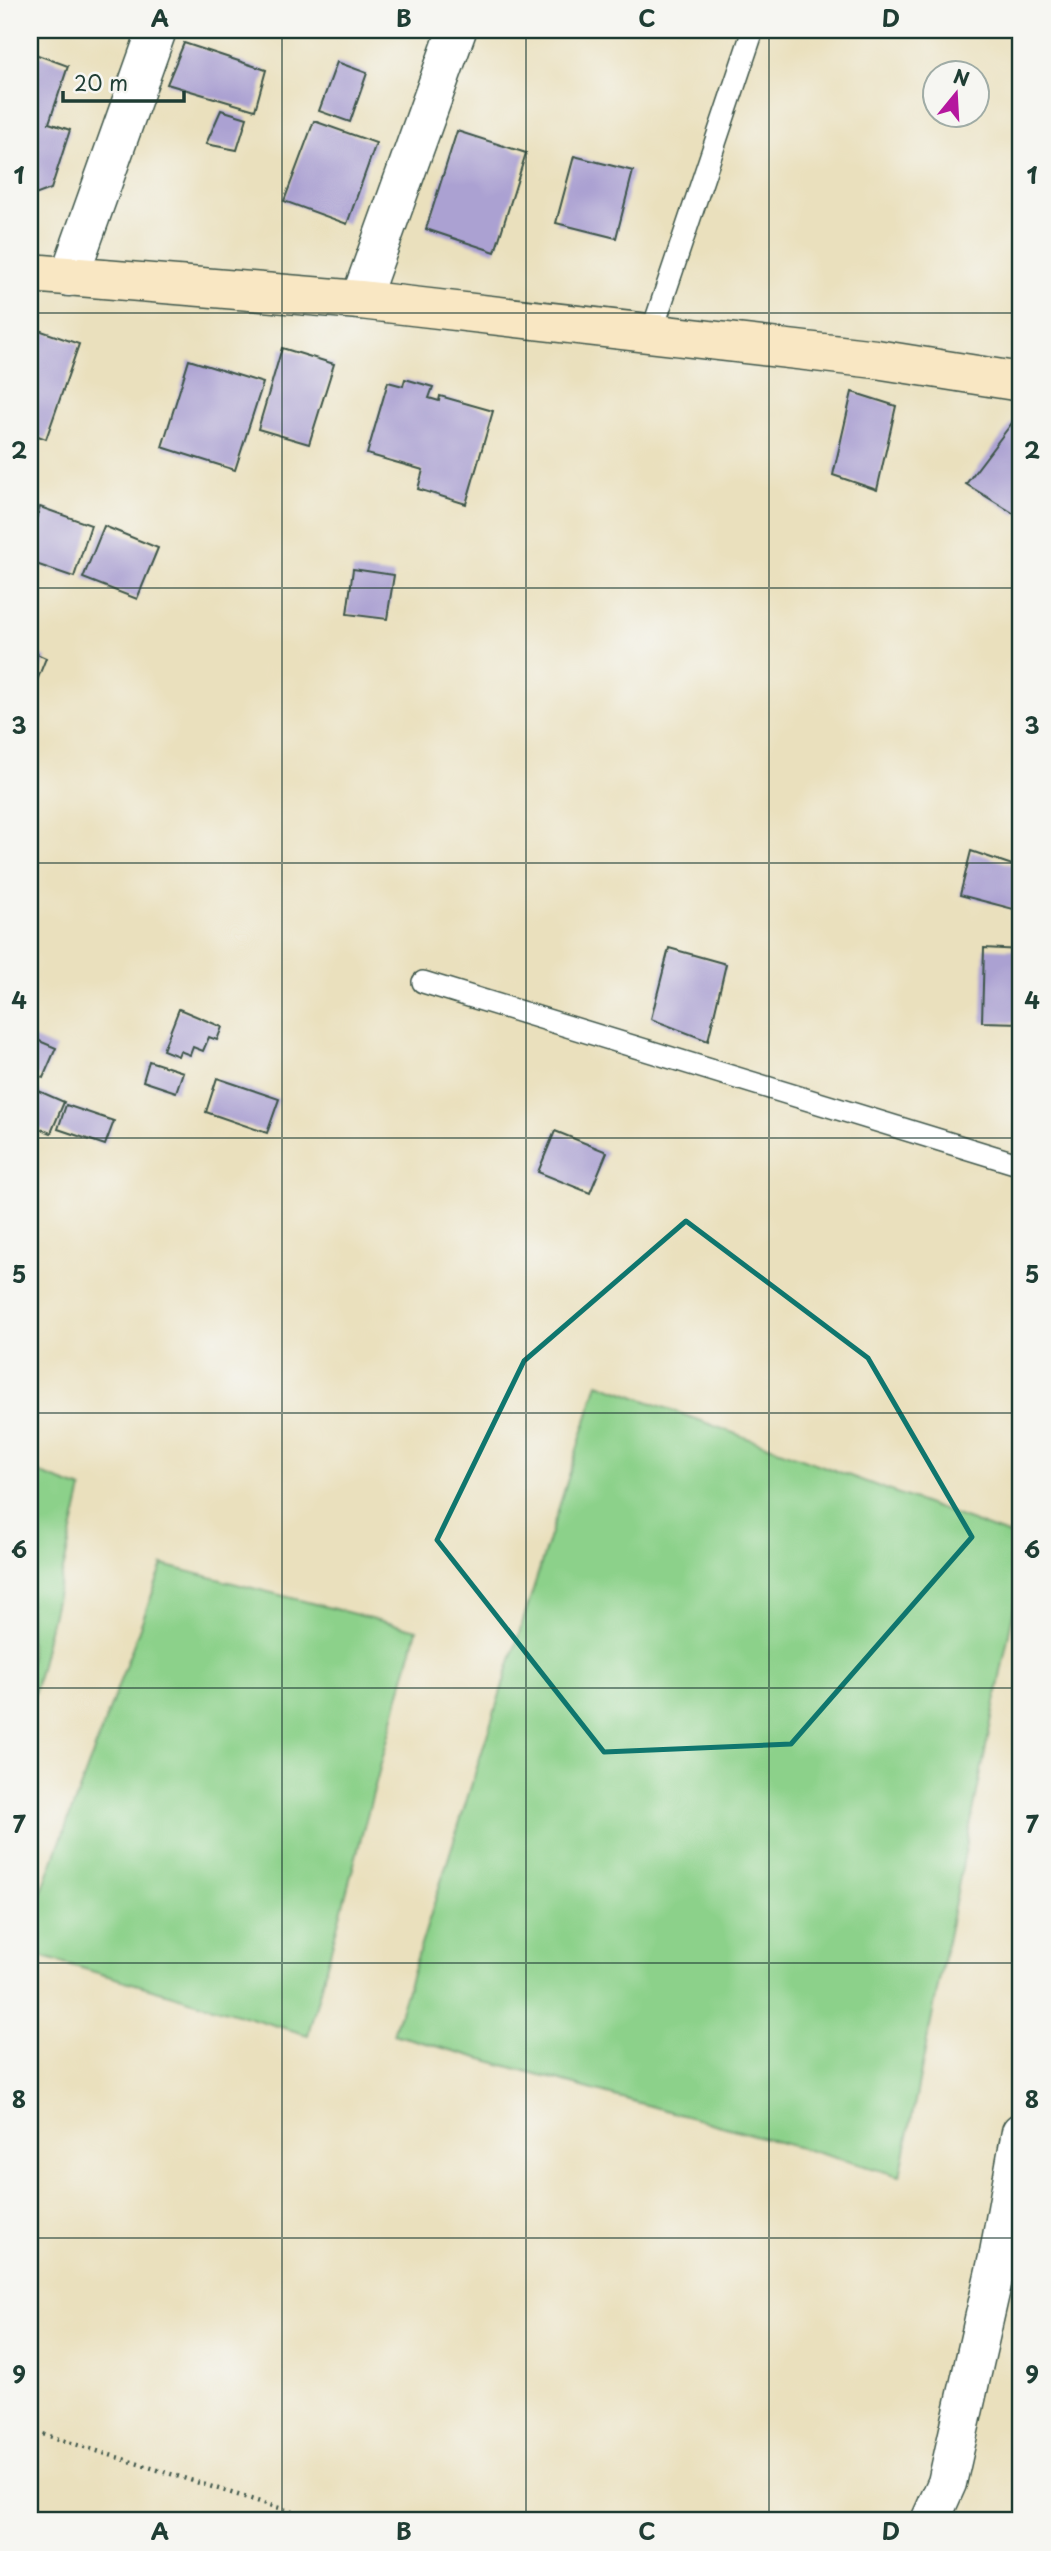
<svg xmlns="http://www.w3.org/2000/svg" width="1051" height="2551" font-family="'Playpen Sans',sans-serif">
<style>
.green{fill:#8cd18a;stroke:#56875f;stroke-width:2}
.building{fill:#aba1d2}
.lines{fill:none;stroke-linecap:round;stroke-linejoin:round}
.lane-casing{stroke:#3d5549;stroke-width:24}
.street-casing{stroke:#3d5549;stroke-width:41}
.secondary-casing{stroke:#3d5549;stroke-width:41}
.path{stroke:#3d5549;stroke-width:4.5;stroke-dasharray:2 5;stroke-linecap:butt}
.lane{stroke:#fff;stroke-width:21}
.street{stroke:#fff;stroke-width:38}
.secondary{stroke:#f9e7c3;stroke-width:38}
.marked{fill:none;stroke:#0f766e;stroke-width:5;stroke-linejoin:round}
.grid{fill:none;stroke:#1f3d34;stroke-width:2;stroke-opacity:0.55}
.neatline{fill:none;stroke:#1f3d34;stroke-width:2.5}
.grid-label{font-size:23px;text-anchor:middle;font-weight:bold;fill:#1f3d34}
</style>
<rect width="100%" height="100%" fill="#f6f6f2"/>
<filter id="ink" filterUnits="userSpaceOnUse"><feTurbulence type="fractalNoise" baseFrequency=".0143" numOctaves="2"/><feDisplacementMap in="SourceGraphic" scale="14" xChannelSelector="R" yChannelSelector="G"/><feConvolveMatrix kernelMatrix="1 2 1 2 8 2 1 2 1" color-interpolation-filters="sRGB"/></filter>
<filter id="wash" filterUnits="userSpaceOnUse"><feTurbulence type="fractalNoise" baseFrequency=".00686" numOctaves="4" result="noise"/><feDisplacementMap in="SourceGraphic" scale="28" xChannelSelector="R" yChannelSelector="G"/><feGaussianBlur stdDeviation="1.57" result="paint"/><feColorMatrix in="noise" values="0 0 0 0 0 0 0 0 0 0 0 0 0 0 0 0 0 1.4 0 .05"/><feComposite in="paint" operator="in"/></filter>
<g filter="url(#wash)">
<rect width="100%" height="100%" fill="#eae0bd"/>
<g class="green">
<path d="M598,1383L1021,1539V1573L900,2176L393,2034Z"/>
<path d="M30,1470L82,1489L30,1711Z"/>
<path d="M163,1565L417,1630L308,2035L30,1953V1923Z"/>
</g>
<g id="blocks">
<g class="building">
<path d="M184,43L266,70L255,110L167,84Z"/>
<path d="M35,54L68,66L49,123L70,130L51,189L35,195L30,193V70Z"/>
<path d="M337,62L367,73L350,122L319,111Z"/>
<path d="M221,110L247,118L237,150L206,144Z"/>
<path d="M314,121L376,143L347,224L284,201Z"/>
<path d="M457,131L526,153L495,252L426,229Z"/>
<path d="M574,156L633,171L616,238L556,223Z"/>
<path d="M30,327L79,344L46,439L30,433Z"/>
<path d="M282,348L334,364L309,444L258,429Z"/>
<path d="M189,360L263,383L235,470L162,447Z"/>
<path d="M405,379L433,387L429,398L439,401L440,396L493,411L466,504L418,489L423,470L367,454L388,382L403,386Z"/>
<path d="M852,392L896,406L877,490L833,475Z"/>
<path d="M1018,415L1021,417V507L1016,515L966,484Z"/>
<path d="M40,507L91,525L74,577L30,562V537Z"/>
<path d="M104,526L158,548L137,599L83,578Z"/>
<path d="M353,569L394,575L387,619L347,614Z"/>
<path d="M30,651L46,658L30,698Z"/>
<path d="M971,851L1021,868V911L960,895Z"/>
<path d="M669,948L726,964L708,1041L651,1019Z"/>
<path d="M984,948L1021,950V1023L982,1022Z"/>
<path d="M179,1009L222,1027L217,1040L209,1037L203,1051L193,1047L190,1055L180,1051L178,1056L163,1050Z"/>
<path d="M30,1037L56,1048L43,1078L30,1072Z"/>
<path d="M149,1061L183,1072L176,1092L143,1081Z"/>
<path d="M217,1078L279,1099L267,1133L206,1112Z"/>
<path d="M32,1088L64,1102L51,1133L30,1125V1094Z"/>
<path d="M66,1105L114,1121L105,1145L58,1129Z"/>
<path d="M555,1131L607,1152L590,1193L538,1172Z"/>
</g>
</g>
</g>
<g filter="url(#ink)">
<use href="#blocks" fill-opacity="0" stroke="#3d5549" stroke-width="2"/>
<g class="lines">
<defs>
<g id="lane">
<path d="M651,334L753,30"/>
<path d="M423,982L1021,1165"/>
</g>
<g id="street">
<path d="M69,277L157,30"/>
<path d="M360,300L457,30"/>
<path d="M930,2521L947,2483L999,2253L1021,2132"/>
</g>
<path id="secondary" d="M30,273L360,300L876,359L1021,382"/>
</defs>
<use href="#lane" class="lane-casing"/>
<use href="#street" class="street-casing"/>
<use href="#secondary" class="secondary-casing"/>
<path class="path" d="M30,2430L321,2521"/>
<use href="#lane" class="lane"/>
<use href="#street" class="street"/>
<use href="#secondary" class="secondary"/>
</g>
</g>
<path class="marked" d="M686,1221L868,1358L972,1537L791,1744L604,1752L437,1540L524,1361Z"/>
<path class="grid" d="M282,30V2521M526,30V2521M769,30V2521M30,313H1021M30,588H1021M30,863H1021M30,1138H1021M30,1413H1021M30,1688H1021M30,1963H1021M30,2238H1021"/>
<rect width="1051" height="2551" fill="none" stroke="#f6f6f2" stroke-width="77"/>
<g transform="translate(956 94) rotate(18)"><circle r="33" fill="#f6f6f2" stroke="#a0aca6" stroke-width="2"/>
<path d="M0-5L12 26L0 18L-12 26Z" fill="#b5179e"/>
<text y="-10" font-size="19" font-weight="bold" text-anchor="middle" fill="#1f3d34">N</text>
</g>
<path d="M63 91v10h121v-10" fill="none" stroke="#1f3d34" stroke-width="3.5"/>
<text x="74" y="91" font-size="21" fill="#1f3d34" stroke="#f6f6f2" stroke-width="5" paint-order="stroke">20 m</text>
<rect x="38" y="38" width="974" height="2474" class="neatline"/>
<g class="grid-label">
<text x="160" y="27">A</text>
<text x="404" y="27">B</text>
<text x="647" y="27">C</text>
<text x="891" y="27">D</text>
<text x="19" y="184">1</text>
<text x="1032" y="184">1</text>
<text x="19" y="459">2</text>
<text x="1032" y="459">2</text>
<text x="19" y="734">3</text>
<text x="1032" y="734">3</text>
<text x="19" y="1009">4</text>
<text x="1032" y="1009">4</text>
<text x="19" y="1283">5</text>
<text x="1032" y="1283">5</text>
<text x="19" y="1558">6</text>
<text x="1032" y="1558">6</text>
<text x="19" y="1833">7</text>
<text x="1032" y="1833">7</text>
<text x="19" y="2108">8</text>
<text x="1032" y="2108">8</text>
<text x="19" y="2383">9</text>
<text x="1032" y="2383">9</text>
<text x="160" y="2540">A</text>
<text x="404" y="2540">B</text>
<text x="647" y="2540">C</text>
<text x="891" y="2540">D</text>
</g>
</svg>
